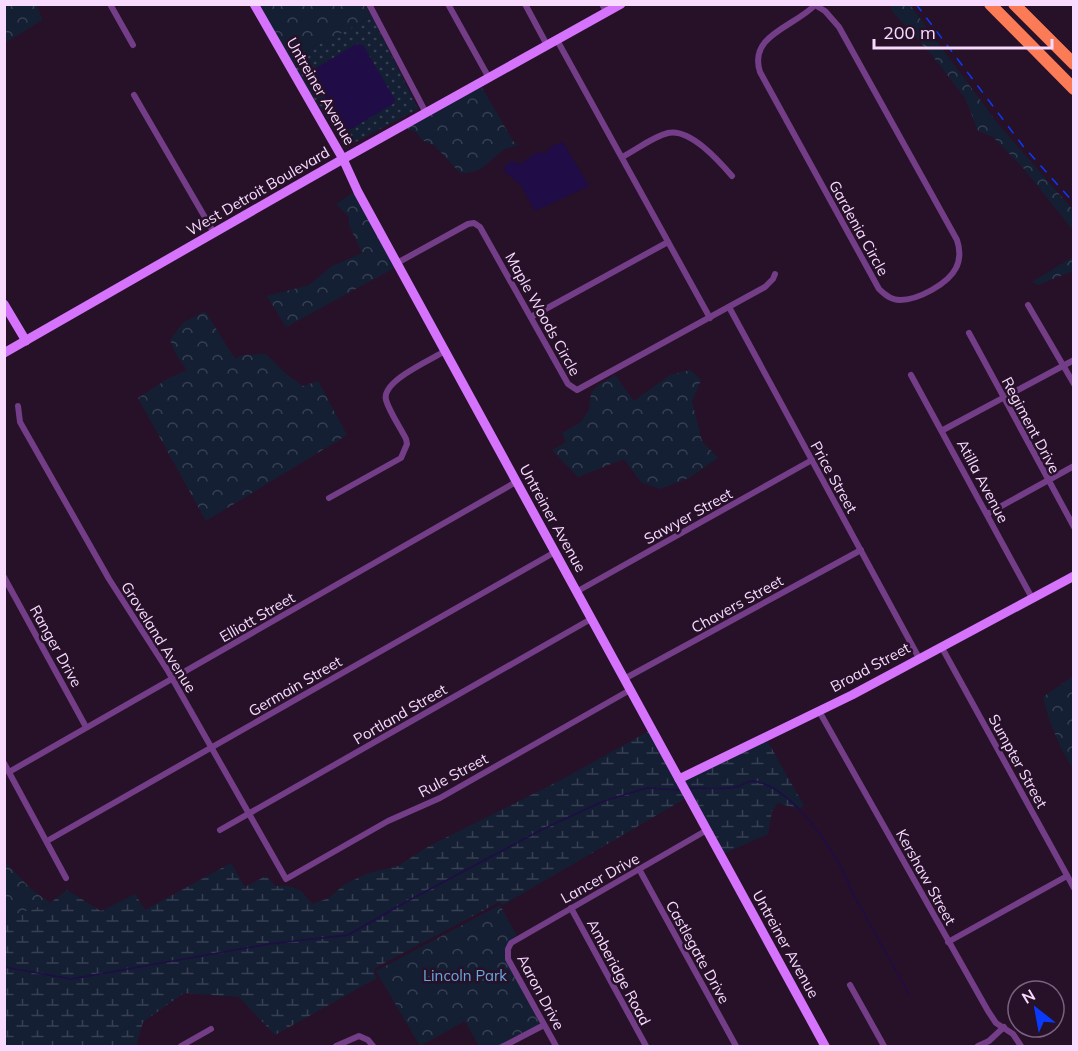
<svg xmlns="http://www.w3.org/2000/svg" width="1078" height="1051" font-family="Mulish,sans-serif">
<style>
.grass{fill:url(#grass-dots)}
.forest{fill:url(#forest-crowns)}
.wetland{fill:url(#wetland-marsh)}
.water{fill:#200c47}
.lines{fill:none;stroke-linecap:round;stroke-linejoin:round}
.stream{stroke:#200c47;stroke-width:1.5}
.street{stroke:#733d87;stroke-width:6}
.secondary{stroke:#d673fc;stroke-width:9}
.highway{stroke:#fc7b57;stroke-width:12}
.rail{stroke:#0a3bfa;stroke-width:1.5;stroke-dasharray:9 8;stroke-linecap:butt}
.labels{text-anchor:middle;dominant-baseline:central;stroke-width:5;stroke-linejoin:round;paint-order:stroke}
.street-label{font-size:15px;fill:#f7dafe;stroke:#261129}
.park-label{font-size:15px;fill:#66a9de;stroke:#261129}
</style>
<defs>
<pattern id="grass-dots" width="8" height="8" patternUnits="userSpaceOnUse" patternTransform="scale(1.5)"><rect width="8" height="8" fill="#141f33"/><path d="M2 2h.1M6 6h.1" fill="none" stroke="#373f52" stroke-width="1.8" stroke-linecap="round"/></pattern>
<pattern id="forest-crowns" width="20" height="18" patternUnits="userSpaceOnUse" patternTransform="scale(1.5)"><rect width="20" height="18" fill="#141f33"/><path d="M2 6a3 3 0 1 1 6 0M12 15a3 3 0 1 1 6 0" fill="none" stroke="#373f52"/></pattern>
<pattern id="wetland-marsh" width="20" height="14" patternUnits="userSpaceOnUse" patternTransform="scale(1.5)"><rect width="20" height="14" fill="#141f33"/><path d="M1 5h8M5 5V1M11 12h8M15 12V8" fill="none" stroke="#373f52"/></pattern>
</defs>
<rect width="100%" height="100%" fill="#261129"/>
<path class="grass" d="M372,16L418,109L346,147L288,59L338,35Z"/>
<g class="forest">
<path d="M5,4L37,5L42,20L5,43Z"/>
<path d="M261,4L365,5L372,16L338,35L288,59L258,6Z"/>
<path d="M890,5H910L998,124L1073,210V230L1024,169L993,137L978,131L965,98L931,54L892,11Z"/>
<path d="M481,86L513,141L519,145C515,146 509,147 505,149C488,160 484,174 460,173L435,146L422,140L416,132L406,128Z"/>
<path d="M355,192L396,267L286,327L267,296L309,285L332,266L362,253L349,225V217L336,204Z"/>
<path d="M1073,257V271L1038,285L1032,282Z"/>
<path d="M205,311L235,359L243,355L266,354L286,374L303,386L318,381L347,435L206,521L138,398L169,378L187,370L177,356L170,340L183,323Z"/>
<path d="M690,370L701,380L692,401L702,441L718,458L689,478L660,489L641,482L624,459L578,477L552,450L566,442L562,433L581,422L589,410L591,393L597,386L615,375L634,401L670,375Z"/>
<path d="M1073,676V769C1059,746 1049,723 1043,697Z"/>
<path d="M4,861L31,889L50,903L5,918Z"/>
<path d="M500,905L518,938L507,954L544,1025L504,1046H479L465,1021L420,1046L376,971Z"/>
</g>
<g class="wetland">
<path d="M649,731L686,798L503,905L499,902L375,968L374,972L377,978L275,1035L239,997L184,993L143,1022L136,1046H5V918L50,903L67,890L101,911L135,894L145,910L231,863L245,887L266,876L276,886H289L301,891L312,904L329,898L345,884L369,873L398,866L431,845L563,779Z"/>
<path d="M767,740L804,806L798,809L778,803L772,811L768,834L723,854L683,781Z"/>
</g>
<g class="water">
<path d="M356,44L363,45L395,100L393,104L351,129L343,127L313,78V70Z"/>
<path d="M563,142L589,186L535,211L520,184L504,171L506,164L512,161L521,164L537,152L545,154L550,147Z"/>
</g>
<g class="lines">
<g class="stream">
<path d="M689,788C704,788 721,790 736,787C742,786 746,781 753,781C793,786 840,857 852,892L909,994"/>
<path d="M4,967L71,979L269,944L348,935L404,903L543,829L604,801L647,788L679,790"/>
</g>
<g class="street">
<path d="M110,4L133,45"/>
<path d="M369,4L426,113"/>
<path d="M448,4L489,78"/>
<path d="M525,4L547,45"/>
<path d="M602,4L607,13"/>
<path d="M815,5L825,11L839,27L957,240C960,249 961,258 956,268C948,284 918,300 900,300C891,300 885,295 879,289L760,72C748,35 794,27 815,5Z"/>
<path d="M557,40L710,318"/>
<path d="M134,95L214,233"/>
<path d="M622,157C636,150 652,137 668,133C690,128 719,161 732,176"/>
<path d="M397,263L468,224L474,223L480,227L568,384L577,390L765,287L773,279L775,274"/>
<path d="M1028,305L1074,384"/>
<path d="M729,307L919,658"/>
<path d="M531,317L668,242"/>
<path d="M969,333L1074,527"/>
<path d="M911,375L1032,598"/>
<path d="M18,406L20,422L109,579L168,671L286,879L388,821L440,798L630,690"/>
<path d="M943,430L1074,360"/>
<path d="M329,498L401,458L407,444L406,439C400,427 390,413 386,400C381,381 431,360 445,351"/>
<path d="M987,514L1074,466"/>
<path d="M4,577L86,727"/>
<path d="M576,592L812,460"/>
<path d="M941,646L1074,888"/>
<path d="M624,679L861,550"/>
<path d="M819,711L988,1011L996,1023L1013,1034L1021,1046"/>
<path d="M4,763L66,878"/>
<path d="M9,772L516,482"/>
<path d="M220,830L591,619"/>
<path d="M47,841L555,552"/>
<path d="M639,869L736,1046"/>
<path d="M571,908L646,1046"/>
<path d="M948,942L1067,876"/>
<path d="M850,985L884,1046"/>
<path d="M181,1046L211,1029"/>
<path d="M336,1046L359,1036L368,1040L373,1046"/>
<path d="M504,1046L544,1025"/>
<path d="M556,1046L508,959V949L511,943L707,830"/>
<path d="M978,1046L989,1041L1004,1027"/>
</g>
<g class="secondary">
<path d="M254,4L343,159L358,192L825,1046"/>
<path d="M4,304L26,341"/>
<path d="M4,353L343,159L621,4"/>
<path d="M679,779L852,695L1074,576"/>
</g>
<g class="highway">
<path d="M990,4L1074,89"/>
<path d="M1014,4L1074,64"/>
</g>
<path class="rail" d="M916,4L1023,146L1074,203"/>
</g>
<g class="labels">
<g class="street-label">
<text transform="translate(321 91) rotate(60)">Untreiner Avenue</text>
<text transform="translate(258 191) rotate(-30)">West Detroit Boulevard</text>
<text transform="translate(859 228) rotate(61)">Gardenia Circle</text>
<text transform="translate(543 314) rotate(61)">Maple Woods Circle</text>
<text transform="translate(1031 425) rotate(62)">Regiment Drive</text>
<text transform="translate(834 477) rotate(61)">Price Street</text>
<text transform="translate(983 481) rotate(62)">Atilla Avenue</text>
<text transform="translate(688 516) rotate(-29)">Sawyer Street</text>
<text transform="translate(553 518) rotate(61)">Untreiner Avenue</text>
<text transform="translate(737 604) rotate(-29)">Chavers Street</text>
<text transform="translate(257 617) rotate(-30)">Elliott Street</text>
<text transform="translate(159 637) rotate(58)">Groveland Avenue</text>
<text transform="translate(56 646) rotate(61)">Ranger Drive</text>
<text transform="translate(870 667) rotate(-28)">Broad Street</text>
<text transform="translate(295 686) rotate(-30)">Germain Street</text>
<text transform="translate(400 714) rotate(-30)">Portland Street</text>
<text transform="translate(1018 761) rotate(61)">Sumpter Street</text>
<text transform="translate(453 775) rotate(-28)">Rule Street</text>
<text transform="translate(926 877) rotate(61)">Kershaw Street</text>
<text transform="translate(600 878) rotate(-29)">Lancer Drive</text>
<text transform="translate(786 944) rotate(61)">Untreiner Avenue</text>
<text transform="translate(698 952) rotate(61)">Castlegate Drive</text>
<text transform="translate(619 972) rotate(62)">Amberidge Road</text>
<text transform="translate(541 992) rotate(62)">Aaron Drive</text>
</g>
<g class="park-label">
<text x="465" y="975">Lincoln Park</text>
</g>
</g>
<rect width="1078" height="1051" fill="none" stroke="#f7dafe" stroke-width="12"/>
<g transform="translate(1036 1009) rotate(329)"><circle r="28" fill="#261129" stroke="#7a617e" stroke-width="1.5"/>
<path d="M0-4.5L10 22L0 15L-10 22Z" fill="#0a3bfa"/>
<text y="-9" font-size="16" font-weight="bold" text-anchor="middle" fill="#f7dafe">N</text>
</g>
<path d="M874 39v9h178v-9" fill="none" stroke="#f7dafe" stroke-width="3"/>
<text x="883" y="39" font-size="18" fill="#f7dafe" stroke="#261129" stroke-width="4.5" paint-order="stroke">200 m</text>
</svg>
